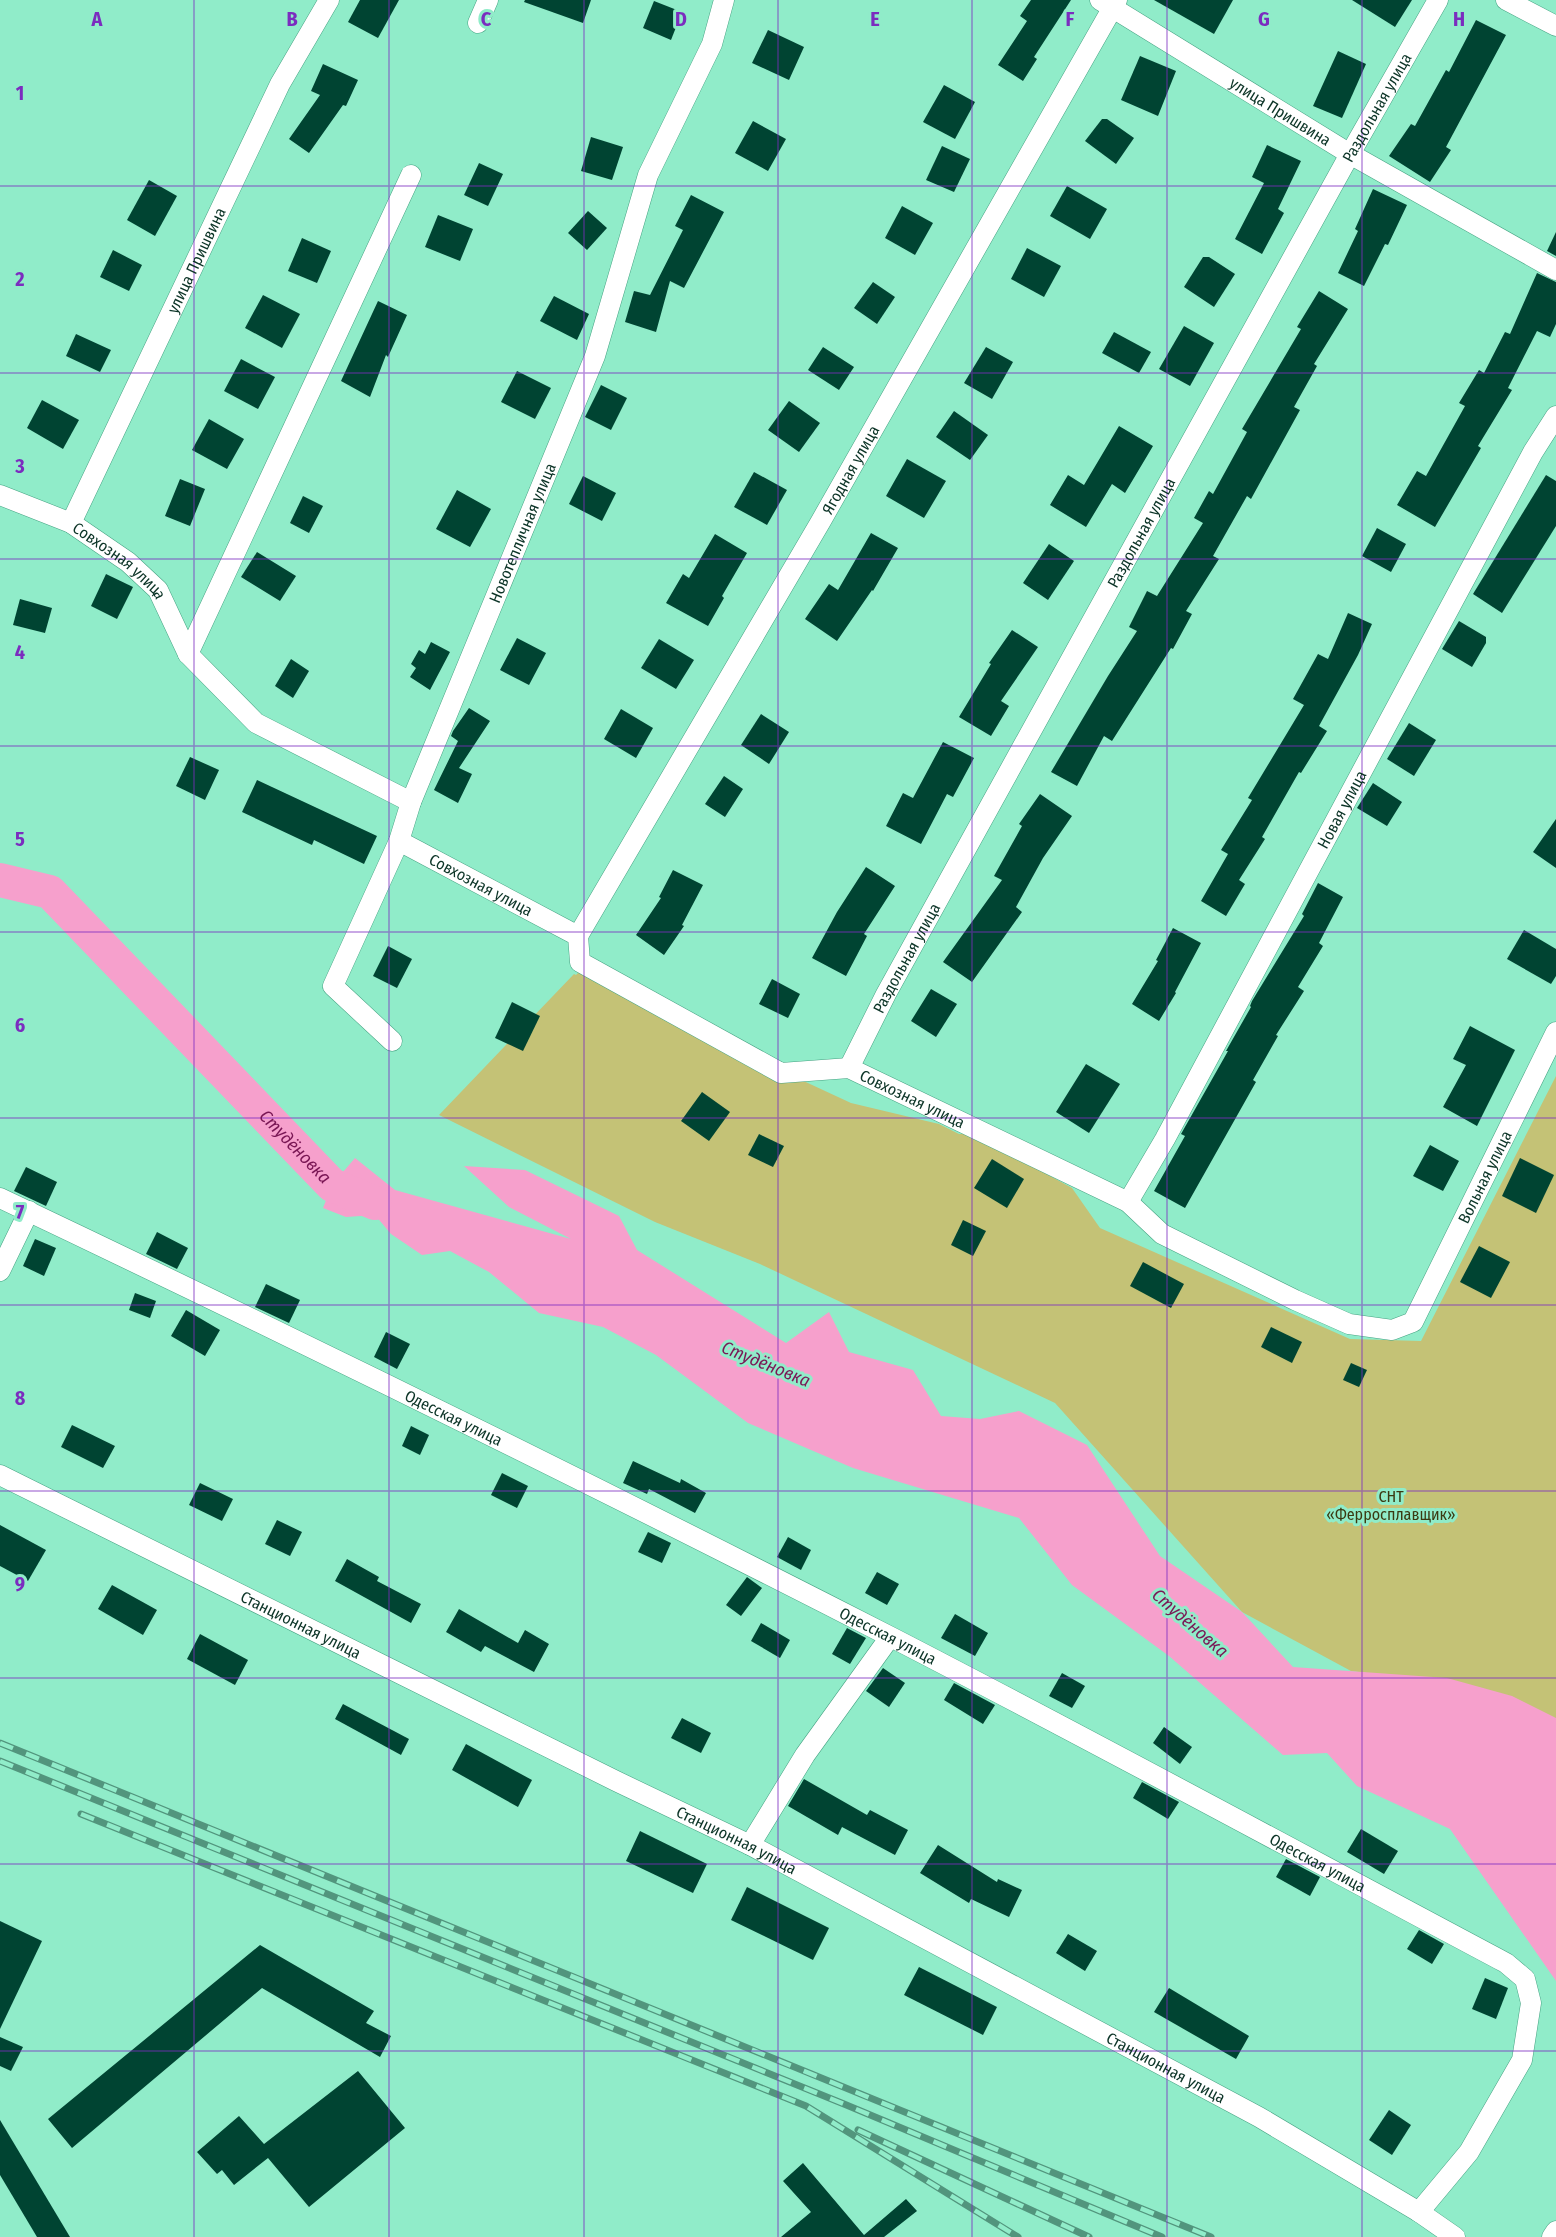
<svg xmlns="http://www.w3.org/2000/svg" width="1556" height="2237" font-family="'Fira Sans Condensed',sans-serif">
<style>
.green{fill:#c4c276}
.water{fill:#f6a0cc}
.lines{fill:none;stroke-linecap:round;stroke-linejoin:round}
.river{stroke:#f6a0cc;stroke-width:34}
.building{fill:#004432}
.minor-casing{stroke:#46a383;stroke-width:21}
.minor{stroke:#fff;stroke-width:20}
.rail-casing{stroke:#52957d;stroke-width:7}
.rail{stroke:#90ecc9;stroke-width:4.5;stroke-dasharray:14;stroke-linecap:butt}
.grid{fill:none;stroke:#7b2cbf;stroke-width:1.5;stroke-opacity:0.55}
.labels{text-anchor:middle;dominant-baseline:central;stroke-width:6;stroke-linejoin:round;paint-order:stroke}
.street-label{font-size:16px;fill:#0c3427;stroke:#90ecc9}
.park-label{font-size:16px;fill:#3b3a12;stroke:#90ecc9}
.water-label{font-size:18px;font-style:italic;fill:#7a1755;stroke:#90ecc9}
.grid-label{font-size:20px;text-anchor:middle;font-weight:bold;fill:#7b2cbf;stroke:#90ecc9;stroke-width:6;stroke-linejoin:round;paint-order:stroke}
</style>
<rect width="100%" height="100%" fill="#90ecc9"/>
<path class="green" d="M580,971L689,1028L851,1103L939,1124L959,1134H974L1072,1188L1100,1228L1350,1339L1421,1341L1556,1076V1720L1482,1688L1351,1671L1242,1612L1055,1403L760,1264L655,1222L439,1115L574,974L576,975Z"/>
<path class="water" d="M355,1158L395,1190L571,1239L509,1207L464,1166L525,1170L619,1216L637,1250L786,1343L829,1312L849,1352L913,1370L941,1416L980,1419L1019,1411L1087,1445L1160,1556L1242,1612L1293,1667L1447,1678L1512,1696L1556,1718V1981L1450,1829L1357,1786L1327,1753L1283,1755L1169,1656L1072,1585L1019,1518L853,1468L748,1423L656,1355L603,1327L539,1313L489,1272L450,1251L422,1255L391,1234L375,1215L346,1217L323,1208L332,1185Z"/>
<g class="lines">
<path class="river" id="s1" d="M0,880L50,892L332,1185L375,1203"/>
</g>
<g class="building">
<path d="M360,0H399L378,38L348,22Z"/>
<path d="M525,0H591L583,23L524,2Z"/>
<path d="M1031,0H1071L1034,57L1037,59L1023,81L998,65L1027,21L1020,16Z"/>
<path d="M1154,0H1233L1214,34Z"/>
<path d="M1352,0H1412L1395,27Z"/>
<path d="M654,1L682,12L671,40L643,28Z"/>
<path d="M1476,20L1506,35L1446,147L1451,150L1430,182L1389,156L1411,124L1415,126L1446,70L1449,72Z"/>
<path d="M768,30L804,47L789,80L752,63Z"/>
<path d="M1338,51L1366,64L1342,118L1313,106Z"/>
<path d="M1140,56L1176,71L1158,116L1121,100Z"/>
<path d="M323,64L358,80L346,106L343,105L309,153L289,139L320,95L311,91Z"/>
<path d="M944,85L975,102L955,139L923,122Z"/>
<path d="M1102,119H1107L1134,138L1116,164L1085,141Z"/>
<path d="M753,121L786,139L768,171L735,153Z"/>
<path d="M591,137L623,147L612,180L581,171Z"/>
<path d="M1267,145L1301,161L1278,209L1284,213L1262,254L1235,239L1264,183L1252,177Z"/>
<path d="M942,146L970,159L954,192L926,180Z"/>
<path d="M479,163L503,174L488,206L464,195Z"/>
<path d="M149,180L177,196L155,236L127,220Z"/>
<path d="M1067,186L1107,209L1090,239L1050,216Z"/>
<path d="M1373,189L1407,205L1388,245L1385,244L1364,286L1338,273L1358,231L1355,229Z"/>
<path d="M691,195L724,212L684,288L670,281L656,332L625,322L634,291L650,295L683,230L675,226Z"/>
<path d="M902,206L933,223L915,255L885,238Z"/>
<path d="M588,211L607,228L587,250L568,233Z"/>
<path d="M438,215L473,229L460,261L425,247Z"/>
<path d="M1556,232V256L1547,251Z"/>
<path d="M302,238L331,251L317,283L288,271Z"/>
<path d="M1027,248L1061,266L1044,297L1011,279Z"/>
<path d="M113,250L142,265L129,291L100,277Z"/>
<path d="M1203,257H1209L1235,274L1214,307L1184,287Z"/>
<path d="M1537,273L1556,282V324L1550,337L1537,331L1508,388L1512,390L1478,446L1481,448L1435,527L1397,505L1417,471L1426,476L1465,406L1459,403L1479,370L1484,373L1505,332L1510,334Z"/>
<path d="M873,282L895,297L877,324L854,308Z"/>
<path d="M1319,291L1348,309L1314,364L1317,366L1294,407L1300,410L1251,499L1247,496L1213,556L1219,559L1186,611L1192,614L1173,649L1171,648L1112,741L1104,736L1077,786L1051,772L1108,676L1137,631L1129,627L1147,591L1157,596L1203,523L1194,518L1209,491L1213,494L1247,432L1242,429L1301,329L1297,327Z"/>
<path d="M263,295L300,314L282,348L245,328Z"/>
<path d="M554,296L589,314L577,340L540,321Z"/>
<path d="M378,301L407,315L388,357L386,355L370,397L341,381Z"/>
<path d="M1184,326L1214,343L1190,386L1159,369Z"/>
<path d="M1114,332L1151,352L1139,373L1102,353Z"/>
<path d="M76,334L111,350L100,372L66,356Z"/>
<path d="M823,347L854,367L839,390L808,370Z"/>
<path d="M986,347L1013,362L992,399L964,383Z"/>
<path d="M241,359L275,377L258,409L224,391Z"/>
<path d="M517,371L551,388L535,419L501,402Z"/>
<path d="M601,385L627,398L611,430L585,417Z"/>
<path d="M42,400L79,420L63,449L27,428Z"/>
<path d="M789,401L820,423L799,452L768,430Z"/>
<path d="M954,411L988,435L970,460L936,437Z"/>
<path d="M209,419L244,439L227,469L192,450Z"/>
<path d="M1119,426L1153,446L1125,493L1112,484L1086,527L1050,505L1068,475L1084,485Z"/>
<path d="M907,459L946,481L924,518L886,496Z"/>
<path d="M754,472L787,490L767,525L734,507Z"/>
<path d="M1546,475L1556,481V526L1502,613L1473,594Z"/>
<path d="M583,476L616,493L602,521L569,504Z"/>
<path d="M180,479L205,489L190,526L165,516Z"/>
<path d="M457,490L491,509L470,547L436,529Z"/>
<path d="M303,496L323,506L309,533L290,523Z"/>
<path d="M1377,528L1406,544L1391,572L1362,556Z"/>
<path d="M871,533L898,548L873,591L872,590L837,641L805,619L829,584L838,590Z"/>
<path d="M715,534L747,553L722,596L724,598L708,626L666,603L683,574L689,578Z"/>
<path d="M1049,544L1074,561L1048,600L1023,583Z"/>
<path d="M257,552L296,576L280,601L241,577Z"/>
<path d="M106,574L133,587L117,619L91,606Z"/>
<path d="M20,599L52,608L45,633L13,625Z"/>
<path d="M1348,613L1372,624L1358,655L1319,726L1327,731L1301,773L1299,772L1262,837L1265,839L1239,880L1245,884L1226,916L1201,901L1228,854L1221,850L1252,800L1248,798L1304,705L1293,699L1318,654L1328,659Z"/>
<path d="M1459,621L1486,637V643L1472,667L1442,649Z"/>
<path d="M1012,630L1038,647L1001,701L1009,706L991,736L959,717L991,664L989,663Z"/>
<path d="M517,638L546,653L529,685L500,670Z"/>
<path d="M659,639L694,660L676,689L641,668Z"/>
<path d="M431,642L450,652L430,690L410,677L416,668L411,664L419,650L425,654Z"/>
<path d="M291,659L309,671L293,698L275,686Z"/>
<path d="M469,708L490,721L459,768L472,774L458,803L434,790L458,741L451,736L453,731Z"/>
<path d="M621,709L653,728L636,758L604,739Z"/>
<path d="M761,714L789,732L769,764L741,745Z"/>
<path d="M1409,723L1436,740L1414,776L1387,759Z"/>
<path d="M943,742L974,758L953,797L947,794L921,844L886,826L903,793L913,798Z"/>
<path d="M190,757L219,770L205,800L176,786Z"/>
<path d="M724,776L743,789L725,817L705,804Z"/>
<path d="M257,780L377,836L364,864L314,840L312,845L242,812Z"/>
<path d="M1373,783L1402,802L1387,826L1357,808Z"/>
<path d="M1040,794L1072,816L1043,858L1016,907L1022,912L972,982L943,962L1002,880L994,876L1022,826L1019,824Z"/>
<path d="M1556,819V868L1533,852Z"/>
<path d="M866,867L895,886L864,934L867,936L846,976L812,958L837,912Z"/>
<path d="M673,870L703,885L682,925L684,926L664,955L636,935L661,898L659,897Z"/>
<path d="M1318,883L1343,897L1319,943L1323,946L1298,987L1304,991L1276,1035L1278,1036L1253,1080L1256,1082L1185,1208L1154,1191L1185,1136L1181,1134L1228,1051H1226L1251,1007L1250,1006L1252,1001L1304,916L1302,914Z"/>
<path d="M1173,928L1201,943L1175,992L1176,993L1159,1021L1132,1004L1158,961L1156,960Z"/>
<path d="M1524,930L1556,949V976L1551,984L1507,959Z"/>
<path d="M388,946L412,959L397,988L373,976Z"/>
<path d="M772,979L800,994L788,1018L759,1004Z"/>
<path d="M931,989L957,1004L936,1037L911,1021Z"/>
<path d="M512,1002L540,1016L523,1051L495,1038Z"/>
<path d="M1470,1026L1515,1050L1477,1126L1443,1107L1466,1065L1453,1059Z"/>
<path d="M1086,1064L1120,1084L1089,1133L1056,1112Z"/>
<path d="M702,1092L730,1112L709,1141L681,1121Z"/>
<path d="M759,1134L784,1146L773,1167L748,1155Z"/>
<path d="M1430,1145L1459,1161L1443,1191L1413,1176Z"/>
<path d="M1520,1158L1554,1175L1536,1213L1502,1196Z"/>
<path d="M992,1159L1024,1179L1007,1208L974,1188Z"/>
<path d="M26,1167L57,1182L46,1206L14,1191Z"/>
<path d="M963,1220L986,1231L973,1256L951,1245Z"/>
<path d="M157,1232L188,1248L177,1269L146,1254Z"/>
<path d="M35,1239L56,1248L44,1276L23,1266Z"/>
<path d="M1479,1246L1510,1262L1491,1298L1460,1282Z"/>
<path d="M1143,1262L1184,1284L1171,1308L1130,1286Z"/>
<path d="M266,1284L300,1300L289,1323L255,1307Z"/>
<path d="M135,1293L156,1301L150,1318L129,1310Z"/>
<path d="M186,1310L220,1330L205,1356L171,1336Z"/>
<path d="M1271,1327L1302,1342L1292,1363L1261,1347Z"/>
<path d="M386,1332L410,1344L397,1369L374,1357Z"/>
<path d="M1351,1363L1367,1370L1359,1387L1343,1380Z"/>
<path d="M72,1425L115,1446L103,1468L61,1447Z"/>
<path d="M411,1426L429,1435L420,1455L402,1446Z"/>
<path d="M633,1461L680,1483L681,1479L706,1493L695,1513L649,1489L647,1494L623,1483Z"/>
<path d="M502,1473L528,1486L517,1508L491,1495Z"/>
<path d="M200,1483L233,1499L222,1521L189,1505Z"/>
<path d="M277,1520L302,1532L290,1556L265,1544Z"/>
<path d="M0,1525L46,1550L28,1581L0,1566Z"/>
<path d="M648,1532L671,1543L662,1563L638,1552Z"/>
<path d="M788,1537L811,1550L801,1570L777,1557Z"/>
<path d="M347,1559L379,1577L377,1581L421,1604L411,1623L335,1581Z"/>
<path d="M877,1572L899,1584L887,1605L865,1593Z"/>
<path d="M747,1577L762,1588L741,1616L726,1605Z"/>
<path d="M112,1585L157,1610L143,1635L98,1609Z"/>
<path d="M459,1609L518,1643L525,1630L549,1644L534,1672L485,1646L481,1652L446,1632Z"/>
<path d="M955,1614L988,1633L975,1656L941,1638Z"/>
<path d="M761,1623L790,1640L780,1658L751,1641Z"/>
<path d="M847,1628L866,1638L850,1664L832,1654Z"/>
<path d="M200,1634L248,1660L235,1685L187,1659Z"/>
<path d="M883,1668L905,1683L889,1707L866,1691Z"/>
<path d="M1062,1673L1085,1686L1072,1708L1049,1696Z"/>
<path d="M954,1683L995,1705L983,1724L944,1700Z"/>
<path d="M343,1704L409,1739L401,1755L335,1719Z"/>
<path d="M682,1718L711,1733L701,1753L671,1738Z"/>
<path d="M1164,1727L1192,1747L1180,1764L1153,1743Z"/>
<path d="M466,1744L532,1780L518,1807L452,1770Z"/>
<path d="M804,1779L867,1815L870,1810L908,1830L895,1855L842,1827L838,1835L788,1806Z"/>
<path d="M1142,1782L1179,1802L1168,1819L1133,1798Z"/>
<path d="M1361,1829L1398,1851L1384,1874L1347,1852Z"/>
<path d="M640,1831L707,1864L693,1893L626,1861Z"/>
<path d="M938,1845L997,1882L998,1879L1022,1890L1009,1917L971,1899L969,1903L920,1873Z"/>
<path d="M1286,1859L1320,1877L1310,1896L1276,1877Z"/>
<path d="M747,1887L829,1928L813,1960L731,1920Z"/>
<path d="M0,1921L42,1941L0,2029Z"/>
<path d="M1419,1930L1444,1944L1432,1964L1407,1949Z"/>
<path d="M1068,1934L1097,1951L1085,1971L1056,1953Z"/>
<path d="M260,1945L374,2011L366,2023L391,2036L380,2057L262,1988L72,2148L48,2119Z"/>
<path d="M919,1967L997,2007L983,2035L904,1995Z"/>
<path d="M1485,1978L1508,1988L1496,2019L1472,2009Z"/>
<path d="M1169,1988L1249,2036L1236,2059L1154,2012Z"/>
<path d="M0,2037L23,2047L11,2071L0,2066Z"/>
<path d="M358,2071L405,2128L309,2207L268,2158L234,2185L222,2170L217,2174L197,2152L239,2116L264,2144Z"/>
<path d="M1389,2110L1411,2125L1392,2155L1369,2140Z"/>
<path d="M0,2120L70,2237H37L0,2175Z"/>
<path d="M803,2163L864,2235L906,2199L917,2211L884,2237H781L811,2212L783,2181Z"/>
</g>
<g class="lines">
<defs>
<g id="minor">
<path id="s2" d="M1100,0L1350,154L1556,270"/>
<path d="M1506,0L1556,26"/>
<path d="M478,23L488,0"/>
<path id="s3" d="M0,495L71,523L128,562L158,590L188,654L256,723L411,802"/>
<path id="s4" d="M71,523L280,84L329,0"/>
<path d="M188,654L411,175"/>
<path id="s5" d="M399,841L578,936L580,962L781,1073L849,1068L1128,1202L1162,1234L1295,1300L1349,1324L1392,1330L1413,1322L1556,1032"/>
<path id="s6" d="M578,936L821,521L1117,0"/>
<path id="s7" d="M392,1041L333,986L399,841L411,802L595,356L648,175L712,44L724,0"/>
<path id="s8" d="M849,1068L886,994L1350,154L1438,0"/>
<path id="s9" d="M0,1198C299,1340 596,1486 891,1637C1097,1743 1301,1854 1506,1963L1525,1979L1531,2003L1522,2060L1469,2152L1419,2212"/>
<path id="s10" d="M1128,1202L1165,1139L1533,452L1556,416"/>
<path d="M0,1271L29,1211"/>
<path id="s11" d="M0,1475L616,1781L750,1845L1259,2117L1419,2212L1455,2237"/>
<path d="M750,1845L805,1755L890,1637"/>
<path d="M1552,2237L1556,2231"/>
</g>
</defs>
<use href="#minor" class="minor-casing"/>
<use href="#minor" class="minor"/>
<defs>
<g id="rail">
<path d="M0,1743L1211,2237"/>
<path d="M0,1761L844,2104L1162,2237"/>
<path d="M81,1814L806,2106L1018,2237"/>
<path d="M858,2130L1089,2237"/>
</g>
</defs>
<use href="#rail" class="rail-casing"/>
<use href="#rail" class="rail"/>
</g>
<path class="grid" d="M194,0V2237M389,0V2237M584,0V2237M778,0V2237M972,0V2237M1167,0V2237M1362,0V2237M0,186H1556M0,373H1556M0,559H1556M0,746H1556M0,932H1556M0,1118H1556M0,1305H1556M0,1491H1556M0,1678H1556M0,1864H1556M0,2051H1556"/>
<g class="labels">
<g class="street-label">
<text stroke="none"><textPath href="#s8" startOffset="1096">Раздольная улица</textPath></text>
<text stroke="none"><textPath href="#s2" startOffset="212">улица Пришвина</textPath></text>
<text stroke="none"><textPath href="#s4" startOffset="291">улица Пришвина</textPath></text>
<text stroke="none"><textPath href="#s6" startOffset="540">Ягодная улица</textPath></text>
<text stroke="none"><textPath href="#s8" startOffset="610">Раздольная улица</textPath></text>
<text stroke="none"><textPath href="#s7" startOffset="572">Новотепличная улица</textPath></text>
<text stroke="none"><textPath href="#s3" startOffset="138">Совхозная улица</textPath></text>
<text stroke="none"><textPath href="#s10" startOffset="447">Новая улица</textPath></text>
<text stroke="none"><textPath href="#s5" startOffset="93">Совхозная улица</textPath></text>
<text stroke="none"><textPath href="#s8" startOffset="124">Раздольная улица</textPath></text>
<text stroke="none"><textPath href="#s5" startOffset="597">Совхозная улица</textPath></text>
<text stroke="none"><textPath href="#s5" startOffset="1318">Вольная улица</textPath></text>
<text stroke="none"><textPath href="#s9" startOffset="504">Одесская улица</textPath></text>
<text stroke="none"><textPath href="#s11" startOffset="336">Станционная улица</textPath></text>
<text stroke="none"><textPath href="#s9" startOffset="990">Одесская улица</textPath></text>
<text stroke="none"><textPath href="#s11" startOffset="822">Станционная улица</textPath></text>
<text stroke="none"><textPath href="#s9" startOffset="1476">Одесская улица</textPath></text>
<text stroke="none"><textPath href="#s11" startOffset="1308">Станционная улица</textPath></text>
</g>
<g class="park-label">
<text x="1391" y="1496">СНТ<tspan x="1391" dy="18">«Ферросплавщик»</tspan></text>
</g>
<g class="water-label">
<text stroke="none"><textPath href="#s1" startOffset="405">Студёновка</textPath></text>
<text transform="translate(766 1364) rotate(22)">Студёновка</text>
<text transform="translate(1190 1623) rotate(41)">Студёновка</text>
</g>
</g>
<g class="grid-label">
<text x="97" y="26">A</text>
<text x="292" y="26">B</text>
<text x="486" y="26">C</text>
<text x="681" y="26">D</text>
<text x="875" y="26">E</text>
<text x="1070" y="26">F</text>
<text x="1264" y="26">G</text>
<text x="1459" y="26">H</text>
<text x="20" y="100">1</text>
<text x="20" y="286">2</text>
<text x="20" y="473">3</text>
<text x="20" y="659">4</text>
<text x="20" y="846">5</text>
<text x="20" y="1032">6</text>
<text x="20" y="1219">7</text>
<text x="20" y="1405">8</text>
<text x="20" y="1591">9</text>
</g>
</svg>
